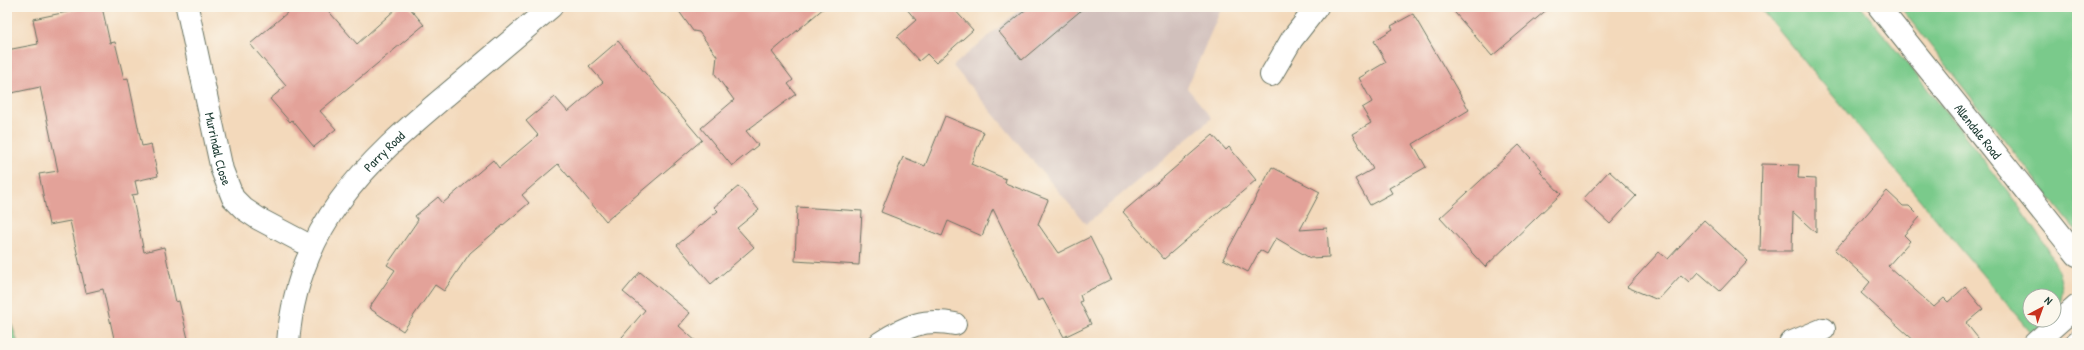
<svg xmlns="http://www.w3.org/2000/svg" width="2084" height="350" font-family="'Patrick Hand',sans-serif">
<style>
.industrial{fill:#d1c0bc}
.green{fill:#7aca8b;stroke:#4c8460}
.building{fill:#e3a299}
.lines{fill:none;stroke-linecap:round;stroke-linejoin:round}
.minor-casing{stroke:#697463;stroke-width:24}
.tertiary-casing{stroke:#697463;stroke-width:24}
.minor{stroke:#fff;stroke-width:22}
.tertiary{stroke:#fff;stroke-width:22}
.labels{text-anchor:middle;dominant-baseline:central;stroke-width:3;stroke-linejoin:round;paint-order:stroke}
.street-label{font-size:13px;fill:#1f3d34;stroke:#fbf7ec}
</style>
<rect width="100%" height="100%" fill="#fbf7ec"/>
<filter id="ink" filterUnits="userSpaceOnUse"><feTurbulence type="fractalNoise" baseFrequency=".025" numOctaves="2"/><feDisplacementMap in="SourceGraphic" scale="8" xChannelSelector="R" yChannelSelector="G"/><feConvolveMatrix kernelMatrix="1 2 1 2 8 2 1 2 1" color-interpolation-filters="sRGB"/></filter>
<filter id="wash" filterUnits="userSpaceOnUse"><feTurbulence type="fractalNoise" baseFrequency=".012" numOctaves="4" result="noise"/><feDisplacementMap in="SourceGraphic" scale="16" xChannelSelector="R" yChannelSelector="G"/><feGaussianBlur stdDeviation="0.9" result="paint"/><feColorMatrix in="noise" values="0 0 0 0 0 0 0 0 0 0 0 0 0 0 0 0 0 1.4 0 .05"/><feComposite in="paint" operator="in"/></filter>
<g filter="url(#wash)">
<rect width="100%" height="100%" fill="#f3d9bb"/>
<path class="industrial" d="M1023,7H1222L1187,88L1212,118L1086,224L953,66Z"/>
<g class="green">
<path d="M1759,7H1861C1911,69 1962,130 2009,193C2027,219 2055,251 2061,282C2064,293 2061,304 2054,313V296H2030V320H2047L2032,334Z"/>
<path d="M1900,7H2077V232Z"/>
<path d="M7,311L18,343H7Z"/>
</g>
<g id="blocks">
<g class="building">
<path d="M91,7H102L110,43L115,42L124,79L128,78L142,146L151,144L158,176L135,181L138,194L132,195L144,252L164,247L176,302L179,301L189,343H115L103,289L86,293L70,221L49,225L39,174L58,171L40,87L7,94V50L38,44L33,19Z"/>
<path d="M294,7H325L357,44L398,7H409L424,25L320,111L336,129L314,147L292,120L290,122L270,99L286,86L250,44Z"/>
<path d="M676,7H825L772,52L793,80L788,84L796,94L746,131L758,145L732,166L701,128L734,100L715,74L717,56L699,32L693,31Z"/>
<path d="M905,7H952L973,30L936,63L927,54L919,61L897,37L916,20Z"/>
<path d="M1029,7H1085L1022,60L999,32Z"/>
<path d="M1450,7H1550L1492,56Z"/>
<path d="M1413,14L1469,110L1413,144L1426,167L1389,188L1392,193L1370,205L1355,179L1373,169L1352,134L1371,123L1362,108L1372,102L1359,78L1386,62L1374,41L1393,29L1391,26Z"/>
<path d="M618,41L702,140L606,221L558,164L522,195L529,203L470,253L444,291L435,285L403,331L369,308L395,270L387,265L418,220L415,216L438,197L443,203L493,160L499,168L538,135L526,121L555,97L568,112L603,82L589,66Z"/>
<path d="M945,116L984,132L971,164L1006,179L1005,183L1048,200L1038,224L1058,253L1090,237L1111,279L1080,295L1082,301L1080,302L1091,324L1064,337L1043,299L1038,301L993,209L982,236L948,221L942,236L881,212L903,157L925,166Z"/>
<path d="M1213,135L1226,150L1229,147L1256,180L1164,259L1123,212Z"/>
<path d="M1519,145L1542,170L1540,172L1561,194L1485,267L1440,218Z"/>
<path d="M1762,164L1799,165L1798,178L1816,179V233L1793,212L1792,251H1760Z"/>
<path d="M1272,167L1320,192L1300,230L1327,228L1329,257L1310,258L1276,238L1267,254L1260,250L1248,272L1223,259Z"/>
<path d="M1609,171L1636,196L1610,224L1583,199Z"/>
<path d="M739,186L759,210L737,228L754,247L711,284L677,245L718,211L714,207Z"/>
<path d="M1887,191L1903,206H1909L1920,217L1904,235L1910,241L1888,266L1934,307L1944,298L1948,302L1965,287L1983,309L1966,323L1982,343H1917L1861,293L1870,282L1835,250Z"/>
<path d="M797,207L862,211L859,265L795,261Z"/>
<path d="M1704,220L1748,261L1720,291L1698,272L1689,282L1681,275L1658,300L1627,287L1659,252L1668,259Z"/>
<path d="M640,272L690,313L679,326L698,343H617L645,310L623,292Z"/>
</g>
</g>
</g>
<g filter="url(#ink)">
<use href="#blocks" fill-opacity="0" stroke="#697463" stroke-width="1"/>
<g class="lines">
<defs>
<g id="minor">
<path id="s1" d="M187,7L222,170L233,198L244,209L259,219L312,247"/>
<path d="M1271,75L1292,39L1317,7"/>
<path id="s2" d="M288,343C297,226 364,164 449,93C483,64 517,36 551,7"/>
<path d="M880,343C906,326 924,318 955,324"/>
<path d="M1790,343L1824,329"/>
<path d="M2035,343L2077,306"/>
<path d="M2076,343L2077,342"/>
</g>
<g id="tertiary">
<path id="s3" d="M1879,7L2077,255"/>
</g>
</defs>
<use href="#minor" class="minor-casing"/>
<use href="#tertiary" class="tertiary-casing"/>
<use href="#minor" class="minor"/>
<use href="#tertiary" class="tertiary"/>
</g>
</g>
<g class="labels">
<g class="street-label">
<text stroke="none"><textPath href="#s3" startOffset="159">Allendale Road</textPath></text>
<text stroke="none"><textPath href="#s1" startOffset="145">Murrindal Close</textPath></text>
<text stroke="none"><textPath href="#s2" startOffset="220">Parry Road</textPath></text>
</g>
</g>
<rect width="2084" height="350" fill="none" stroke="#fbf7ec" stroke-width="24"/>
<g transform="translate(2042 308) rotate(41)"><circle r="19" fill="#fbf7ec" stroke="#a3ada2"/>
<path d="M0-3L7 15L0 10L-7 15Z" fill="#c8321e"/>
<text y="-6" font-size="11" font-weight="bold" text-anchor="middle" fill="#1f3d34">N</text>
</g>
</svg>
